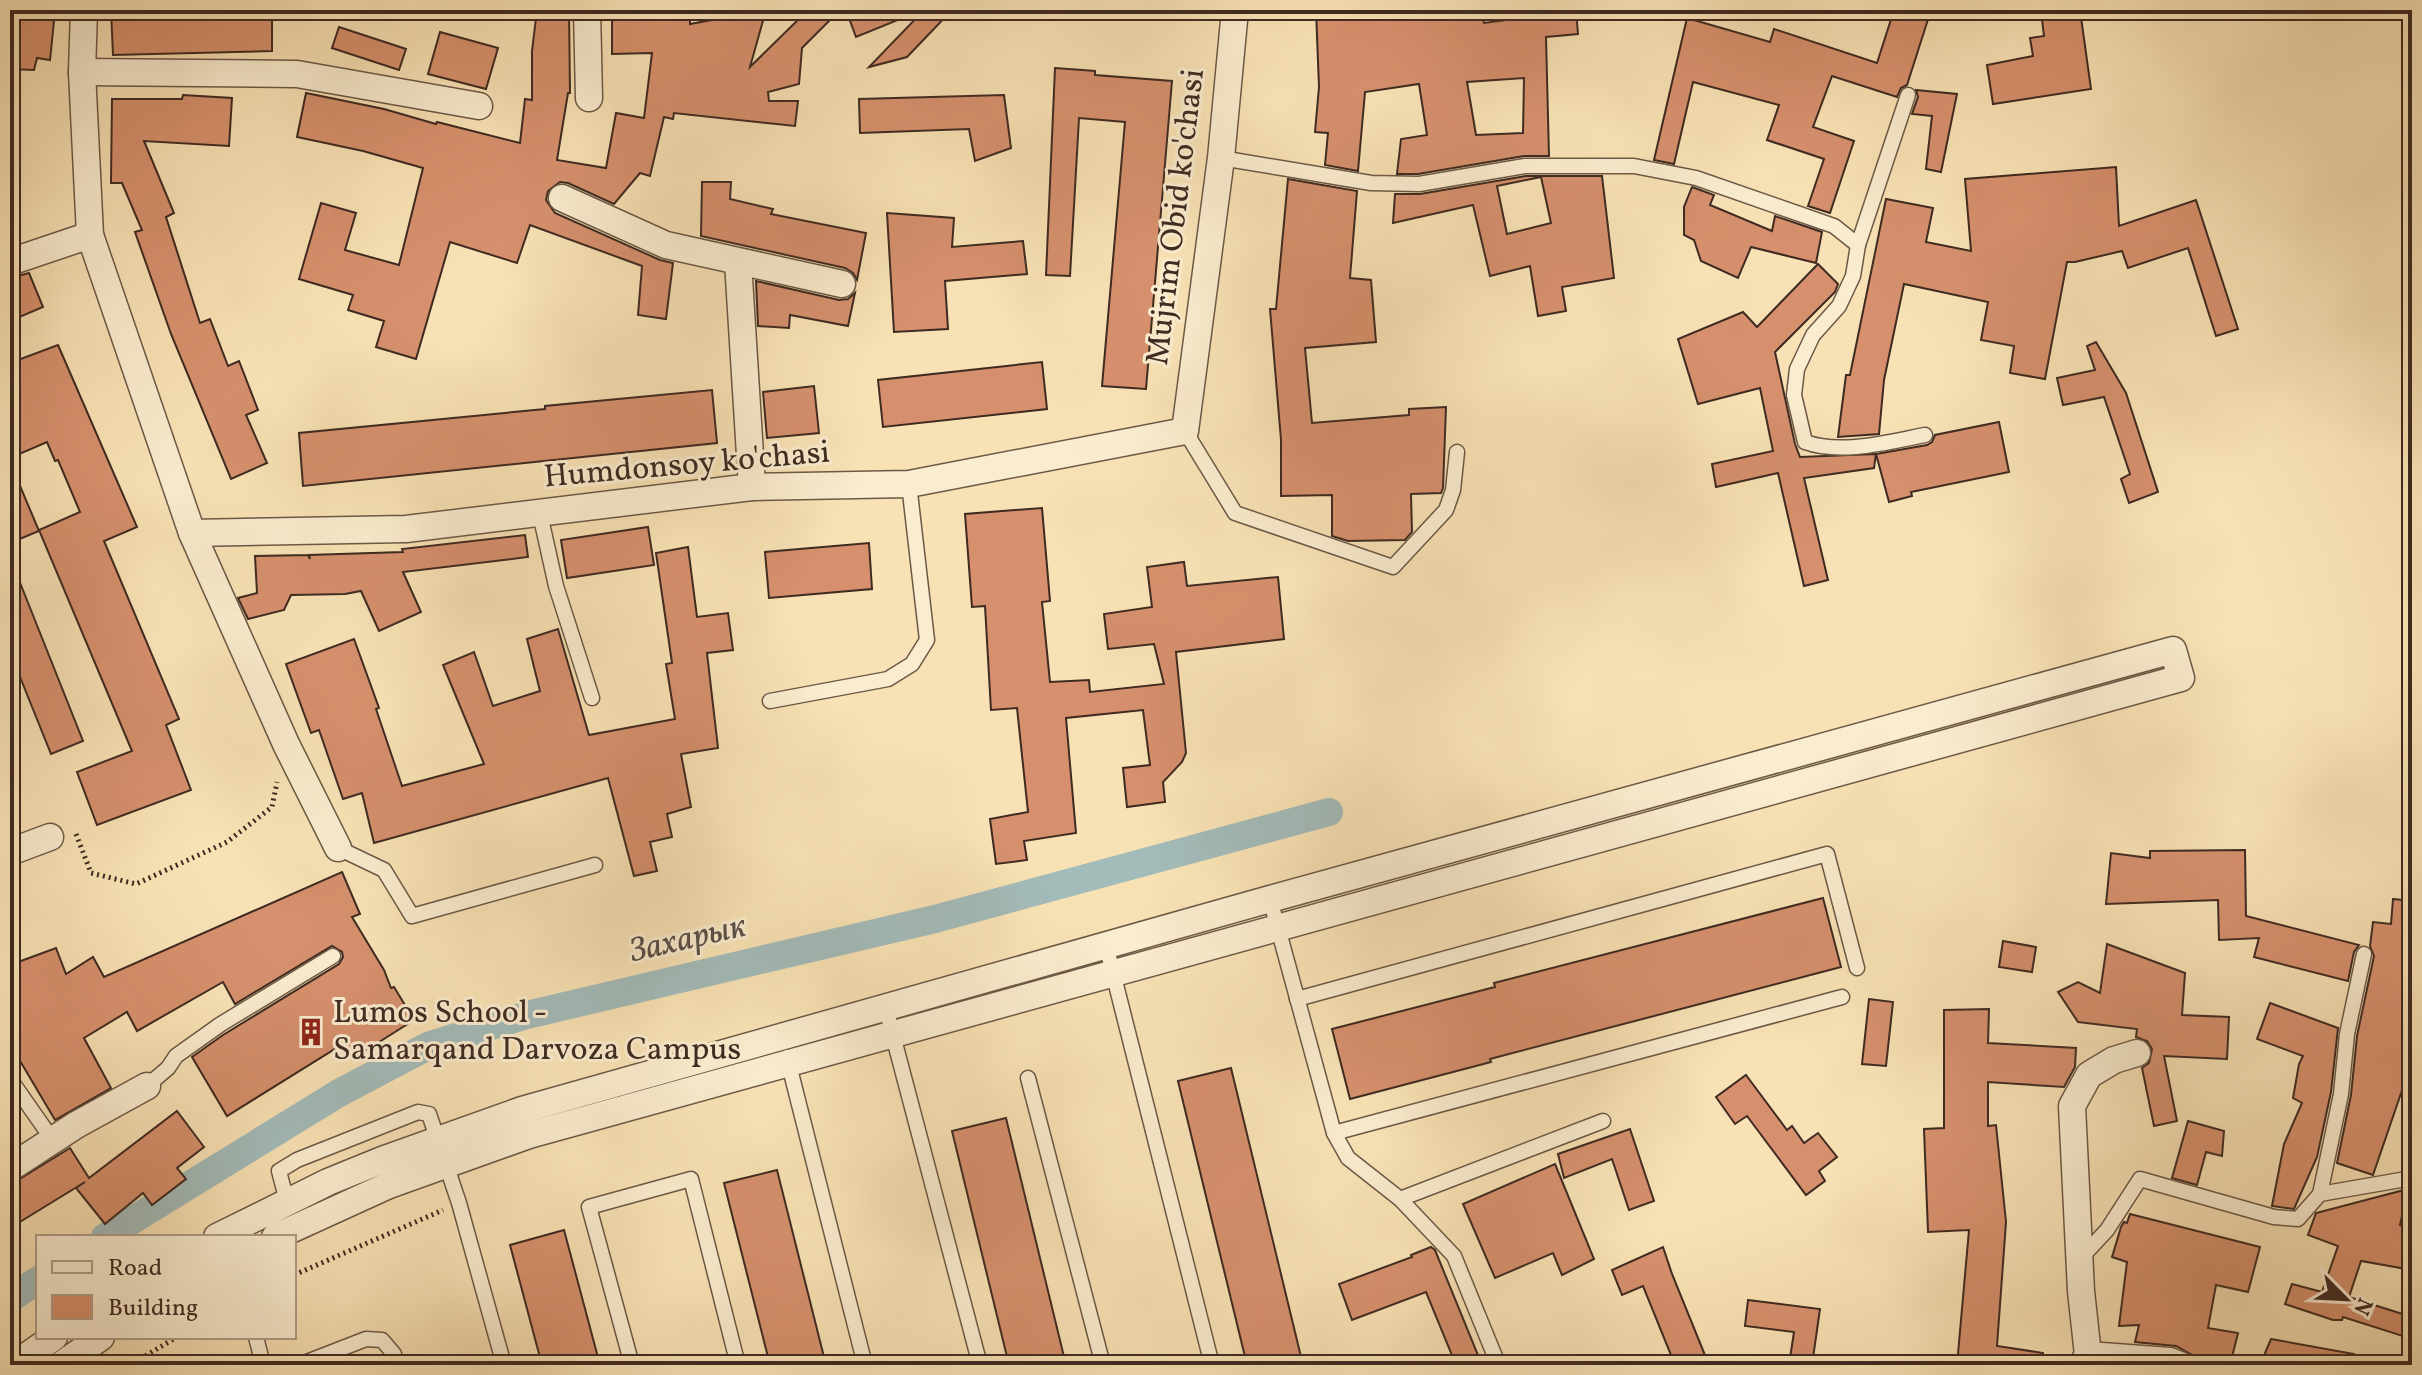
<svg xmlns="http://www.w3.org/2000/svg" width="2422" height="1375" font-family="Vollkorn,serif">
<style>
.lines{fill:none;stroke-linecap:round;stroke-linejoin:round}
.canal{stroke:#a3bbb9;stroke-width:28}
.building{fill:#d6906d;stroke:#3e2a21;stroke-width:2;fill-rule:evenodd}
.service-casing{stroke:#6c5846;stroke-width:17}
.minor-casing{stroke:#6c5846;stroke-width:29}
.path{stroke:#3e2a21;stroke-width:5;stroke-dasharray:2 4;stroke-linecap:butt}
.service{stroke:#faeccf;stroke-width:14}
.minor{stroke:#faeccf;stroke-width:26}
.labels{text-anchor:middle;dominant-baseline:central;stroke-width:6;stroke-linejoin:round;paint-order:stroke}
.street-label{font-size:32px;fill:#3e2a21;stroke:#faeccf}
.poi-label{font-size:32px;fill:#3e2a21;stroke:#faeccf;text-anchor:start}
.water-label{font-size:34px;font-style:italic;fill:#574e47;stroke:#faeccf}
</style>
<rect width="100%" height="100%" fill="#f8e2b5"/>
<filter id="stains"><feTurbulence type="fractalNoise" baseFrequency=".0025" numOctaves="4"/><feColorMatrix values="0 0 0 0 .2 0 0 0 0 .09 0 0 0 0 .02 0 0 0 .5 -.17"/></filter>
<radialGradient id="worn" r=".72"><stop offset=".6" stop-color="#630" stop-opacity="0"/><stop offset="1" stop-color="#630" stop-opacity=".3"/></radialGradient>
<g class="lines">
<g class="canal">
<path d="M105,1237L339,1093L430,1045L527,1015L935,919L1329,812"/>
<path d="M10,1299L38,1280"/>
</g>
</g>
<g class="building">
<path d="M10,10H32L54,21L50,60L37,58L34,70L10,69Z"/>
<path d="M111,10H189V16H272V51L113,55Z"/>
<path d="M537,10H569L570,93H568L557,160L606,168L616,113L644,118L652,53L612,54V10H690V24L766,10L750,67L808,10H840L802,48L799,84L768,92L769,101H798L795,126L674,113L673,119L664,117L650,176L640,173L614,204L568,183L560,182L548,191L546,200L555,213L660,260L673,263L666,319L638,315L642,266L530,225L517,263L450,242L416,359L376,347L384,321L348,310L353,295L299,279L321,203L356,213L345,250L399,265L423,168L363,151L297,137L306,93L384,109L436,124L437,122L520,143L525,99L532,100V51Z"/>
<path d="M846,10H919L920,11L856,37Z"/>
<path d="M924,10H952L907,57L869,67Z"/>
<path d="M1316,10H1481L1484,23L1538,16L1537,10H1576L1578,34L1546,37L1549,156H1524L1418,174H1397L1401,139L1427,135L1419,84L1365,92L1358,171L1325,165L1328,133L1315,132L1319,87ZM1524,78L1523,133L1476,135L1467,82Z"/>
<path d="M1894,10H1931L1907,85L1901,88L1897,97L1832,76L1813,127L1854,141L1830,213L1808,206L1824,159L1767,140L1779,105L1693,82L1674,164L1654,160L1687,18L1770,42L1774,29L1877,63Z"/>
<path d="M2060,10H2080L2091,89L1993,104L1987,65L2033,56L2030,38L2044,36L2041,12Z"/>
<path d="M339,27L406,49L399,70L332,48Z"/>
<path d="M440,32L498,48L486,89L428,74Z"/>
<path d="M1055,68L1095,71V75L1172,81L1146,389L1102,386L1125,122L1079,118L1070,276L1046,275Z"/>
<path d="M1916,90L1957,94L1941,172L1926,169L1932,116L1912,114L1918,97Z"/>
<path d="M183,95L232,98L229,146L144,141L174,213L166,217L200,323L210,319L228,366L239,361L258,410L246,415L267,463L231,479L171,334L135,232L142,230L122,183H111L112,99H182Z"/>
<path d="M1004,95L1011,148L975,161L969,129L860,133L859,99Z"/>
<path d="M2116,167L2119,226L2196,200L2238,329L2216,336L2188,248L2128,268L2122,251L2075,262H2067L2045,379L2010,373L2014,346L1981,340L1988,302L1904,284L1884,380L1879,434L1838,437L1846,375H1850L1886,199L1933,208L1926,242L1971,251L1965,179Z"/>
<path d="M1526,176H1602L1614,278L1562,287L1566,311L1538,316L1530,266L1490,276L1473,205L1393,223L1395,194H1420ZM1541,177L1551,223L1507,234L1497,186Z"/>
<path d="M1288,179L1357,191L1350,278L1371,280L1376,342L1305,348L1312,423L1409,415V409L1446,407L1443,488L1441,493L1411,494L1412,532L1405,540L1348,541L1332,536V495L1281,496V440L1270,309H1276Z"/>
<path d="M702,182H731L730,199L773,209L771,214L866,233L857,280L853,273L845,268L701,236Z"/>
<path d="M1692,187L1714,195L1710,205L1772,231L1775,216L1822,232L1816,263L1751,247L1738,278L1701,261L1694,240L1684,235V207Z"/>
<path d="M887,213L954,218L952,247L1023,241L1027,274L945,281L948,329L894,332Z"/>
<path d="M1818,264L1838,284L1835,292L1775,352L1795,444L1800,457L1876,454L1874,468L1804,478L1828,580L1804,586L1778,473L1716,487L1712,464L1773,451L1760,388L1698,404L1678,339L1743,312L1757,327Z"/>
<path d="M29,273L43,307L10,321V278Z"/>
<path d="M756,281L839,300L848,299L855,293L848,326L790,315L789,328L758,326Z"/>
<path d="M2096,342L2126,393L2158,492L2129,503L2121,479L2130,474L2104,397L2063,405L2057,378L2095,370L2087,346Z"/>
<path d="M58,345L137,527L104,541L179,719L166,725L191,790L97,825L77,772L132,751L39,530L80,512L58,460L55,461L47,442L10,458V363Z"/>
<path d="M1042,362L1047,409L883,427L878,380Z"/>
<path d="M814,386L819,433L767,438L763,392Z"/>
<path d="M712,390L717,443L303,486L299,433L545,409V406Z"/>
<path d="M1999,422L2009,472L1911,492L1912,496L1889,502L1876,454L1927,445L1932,442L1935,435Z"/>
<path d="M10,462L39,531L10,543Z"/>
<path d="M1042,508L1050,601L1042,602L1050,682L1089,680L1090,692L1164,684L1154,644L1108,649L1104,614L1152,607L1147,567L1184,562L1187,586L1278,577L1284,639L1176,652L1186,753L1182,762L1163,782L1165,802L1127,807L1123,768L1150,765L1143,710L1066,718L1076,833L1024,841L1027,860L996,864L990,819L1028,812L1017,708L991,710L985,606L972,607L965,514Z"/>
<path d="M648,527L654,565L567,578L561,540Z"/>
<path d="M525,535L528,557L403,572L421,612L379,631L361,591L345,594L291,595L284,610L248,619L238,598L257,593L255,556L308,555L310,559L309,555L403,552L402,549Z"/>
<path d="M869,543L872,589L769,598L765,552Z"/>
<path d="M688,547L697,617L728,613L733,650L707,653L718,748L681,754L691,807L667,814L672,837L650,842L657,871L634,876L608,778L374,843L362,793L343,799L319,730L311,733L286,664L354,639L379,708L376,709L402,786L484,764L443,665L474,652L493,706L540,691L527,639L558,629L589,735L675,719L666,664L672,663L656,553Z"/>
<path d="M11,560L83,741L51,754L10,652Z"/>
<path d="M2245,850L2246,916L2359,945L2354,952L2348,981L2254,957L2259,938L2219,940L2218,900L2106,904L2111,853L2150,858V851Z"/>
<path d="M342,872L360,914L352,917L384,970L391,988L394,987L414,1020L352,1059L343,1044L227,1116L192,1057L223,1035L339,964L343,957L342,952L332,946L235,1004L223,982L137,1031L127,1012L84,1038L111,1088L55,1120L10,1044V965L56,948L66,974L93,957L104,977Z"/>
<path d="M1823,898L1841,967L1490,1059L1491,1062L1350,1099L1332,1029L1495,987L1494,983Z"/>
<path d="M2393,899L2412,901V950L2407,949L2402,1011L2412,1014V1061L2373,1175L2337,1163L2351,1095L2357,1036L2374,956L2370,946L2373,922L2391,924Z"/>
<path d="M2003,941L2036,947L2032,972L1999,967Z"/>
<path d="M2107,944L2185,973L2182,1015L2229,1017L2227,1059L2164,1056L2177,1121L2154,1126L2142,1068L2149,1063L2152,1049L2147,1041L2136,1037L2137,1029L2078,1022L2058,992L2078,982L2100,993Z"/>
<path d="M1869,999L1893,1002L1886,1066L1862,1064Z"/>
<path d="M2270,1003L2338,1028L2331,1092L2317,1157L2294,1209L2272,1206L2284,1144L2302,1103L2293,1098L2299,1064L2303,1056L2257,1039Z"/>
<path d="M1989,1009L1988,1043L2076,1048L2075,1067L2064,1087L1988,1082V1126L1996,1125L2006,1222L1997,1346L2043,1353L2042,1365H1957L1969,1230L1928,1232L1924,1129L1944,1128V1010Z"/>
<path d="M1231,1068L1303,1365H1247L1178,1081Z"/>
<path d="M1746,1075L1787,1130L1792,1126L1804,1143L1818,1133L1837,1157L1819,1171L1825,1181L1806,1195L1747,1116L1735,1124L1716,1097Z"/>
<path d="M177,1111L204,1147L177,1168L186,1179L152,1205L143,1193L105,1224L76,1188L85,1182L10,1228V1185L70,1148L89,1178Z"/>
<path d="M1006,1118L1066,1365H1009L952,1131Z"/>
<path d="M2188,1121L2224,1131L2222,1156L2206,1152L2197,1185L2172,1178Z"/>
<path d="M1630,1129L1654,1201L1629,1210L1612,1159L1564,1178L1558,1154Z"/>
<path d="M1555,1164L1594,1259L1562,1275L1553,1253L1495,1278L1463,1204Z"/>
<path d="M777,1170L826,1365H770L724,1183Z"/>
<path d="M2408,1189L2400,1225L2412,1228V1270L2361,1261L2349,1297L2412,1317V1339L2343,1317L2342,1320H2333L2285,1304L2292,1284L2322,1292L2338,1246L2308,1235L2316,1213Z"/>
<path d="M2130,1214L2260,1247L2248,1292L2216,1285L2208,1328L2238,1333L2230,1365L2196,1364L2192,1355L2176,1346L2135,1342L2139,1325L2119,1326L2127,1262L2112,1257L2121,1227L2124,1222L2127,1223Z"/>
<path d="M564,1230L600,1365H542L510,1245Z"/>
<path d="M1431,1247L1435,1250L1482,1365H1456L1426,1292L1352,1320L1339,1284L1412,1257L1411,1255Z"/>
<path d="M1663,1247L1672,1274L1709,1365H1675L1643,1286L1622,1295L1612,1270Z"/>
<path d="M1748,1300L1820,1309L1812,1365H1789L1794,1332L1745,1326Z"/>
<path d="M2271,1339L2354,1354L2353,1365H2260Z"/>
</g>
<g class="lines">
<defs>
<g id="service">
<path d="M1221,158L1371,183L1419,184L1525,166H1634L1696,178L1834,226L1858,245L1853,276L1839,306L1813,335L1797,369L1794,395L1805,442C1841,455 1888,442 1925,435"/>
<path d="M1858,245L1908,95"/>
<path d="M1185,431L1235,513L1393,567L1446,510L1453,490L1457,452"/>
<path d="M540,514L556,586L592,698"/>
<path d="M770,701L888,679L912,664L927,640L909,484"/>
<path d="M338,848L384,870L412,916L595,865"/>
<path d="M1270,899L1334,1133L1348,1158L1400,1199L1603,1121"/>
<path d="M1106,945L1212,1365"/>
<path d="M1297,999L1827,854L1857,968"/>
<path d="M886,1009L980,1365"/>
<path d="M787,1057L865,1365"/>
<path d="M1028,1078L1103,1365"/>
<path d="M10,1079L52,1139"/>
<path d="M147,1086L168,1068L176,1056L221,1024L333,956"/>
<path d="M1334,1133L1842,997"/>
<path d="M2320,1194L2341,1094L2347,1034L2364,954"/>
<path d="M1400,1199L1454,1256L1496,1359"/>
<path d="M287,1202L279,1171L297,1160L418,1112L429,1114L459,1203L504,1365"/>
<path d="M2080,1259L2107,1230L2140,1179L2274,1217L2298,1219L2320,1194L2412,1178"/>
<path d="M256,1337L263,1365"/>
<path d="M299,1365L366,1339L382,1340L394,1354L396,1365"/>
<path d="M632,1365L589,1207L691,1179L738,1365"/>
</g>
<g id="minor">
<path d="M84,10L82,72L90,235L192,533L286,744L338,848"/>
<path d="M587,10L589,98"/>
<path d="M82,72L297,74L479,106"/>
<path d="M562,198L666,245L842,284"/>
<path d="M10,262L90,235"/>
<path d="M738,262L752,487"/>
<path d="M192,533L406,529L752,487L909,484L1185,431L1221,158L1235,10"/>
<path d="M10,852L50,837"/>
<path d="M10,1168L76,1125L147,1086"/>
<path d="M217,1237L328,1182L382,1160L522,1110L1270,899L2173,650L2181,678L529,1135L389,1185L275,1237"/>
<path d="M2088,1355L2170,1361L2180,1365"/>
<path d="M14,1365L54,1337"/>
<path d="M61,1365L101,1337"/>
<path d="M2082,1365L2088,1355L2081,1291L2072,1106L2089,1075L2114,1060L2137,1053"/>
</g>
</defs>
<use href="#service" class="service-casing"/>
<use href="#minor" class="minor-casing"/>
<g class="path">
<path d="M76,834L91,873L136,884L227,842L272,807L277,782"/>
<path d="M294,1275L443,1210"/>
<path d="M130,1365L177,1337"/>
</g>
<use href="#service" class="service"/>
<use href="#minor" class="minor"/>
</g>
<defs>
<symbol id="building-bare" viewBox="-9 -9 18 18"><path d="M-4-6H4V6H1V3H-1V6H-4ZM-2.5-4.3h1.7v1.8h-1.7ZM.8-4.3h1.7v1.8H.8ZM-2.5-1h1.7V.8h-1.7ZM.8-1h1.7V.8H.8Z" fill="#8f2418" stroke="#faeccf" stroke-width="2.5" paint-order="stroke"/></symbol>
</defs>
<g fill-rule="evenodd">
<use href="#building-bare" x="291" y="1012" width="40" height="40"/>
</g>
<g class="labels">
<g class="street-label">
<text transform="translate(1177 217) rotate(-83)">Mujrim Obid ko'chasi</text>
<text transform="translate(687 466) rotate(-5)">Humdonsoy ko'chasi</text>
</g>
<g class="poi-label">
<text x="333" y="1014">Lumos School -<tspan x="333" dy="37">Samarqand Darvoza Campus</tspan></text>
</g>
<g class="water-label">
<text transform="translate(688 940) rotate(-13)">Захарык</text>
</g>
</g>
<rect width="2422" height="1375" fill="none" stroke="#f8e2b5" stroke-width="40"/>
<rect x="12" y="12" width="2398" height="1351" fill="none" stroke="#3e2a21" stroke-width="4"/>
<rect x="20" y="20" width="2382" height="1335" fill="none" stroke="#3e2a21" stroke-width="2"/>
<rect x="36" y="1235" width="260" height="104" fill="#faeccf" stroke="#af9e89" stroke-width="2"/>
<rect x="52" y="1261" width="40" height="12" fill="#faeccf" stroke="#af9e89" stroke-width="2"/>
<text x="108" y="1275" font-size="24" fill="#3e2a21">Road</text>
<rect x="52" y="1295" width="40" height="24" fill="#d6906d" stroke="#af9e89" stroke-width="2"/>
<text x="108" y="1315" font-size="24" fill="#3e2a21">Building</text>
<g transform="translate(2346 1299) rotate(114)" stroke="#faeccf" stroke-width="6" paint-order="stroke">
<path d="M0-6L14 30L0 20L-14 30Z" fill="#3e2a21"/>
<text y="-12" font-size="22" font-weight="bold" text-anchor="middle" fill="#3e2a21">N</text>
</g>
<rect width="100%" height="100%" filter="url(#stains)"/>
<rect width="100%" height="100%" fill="url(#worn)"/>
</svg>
